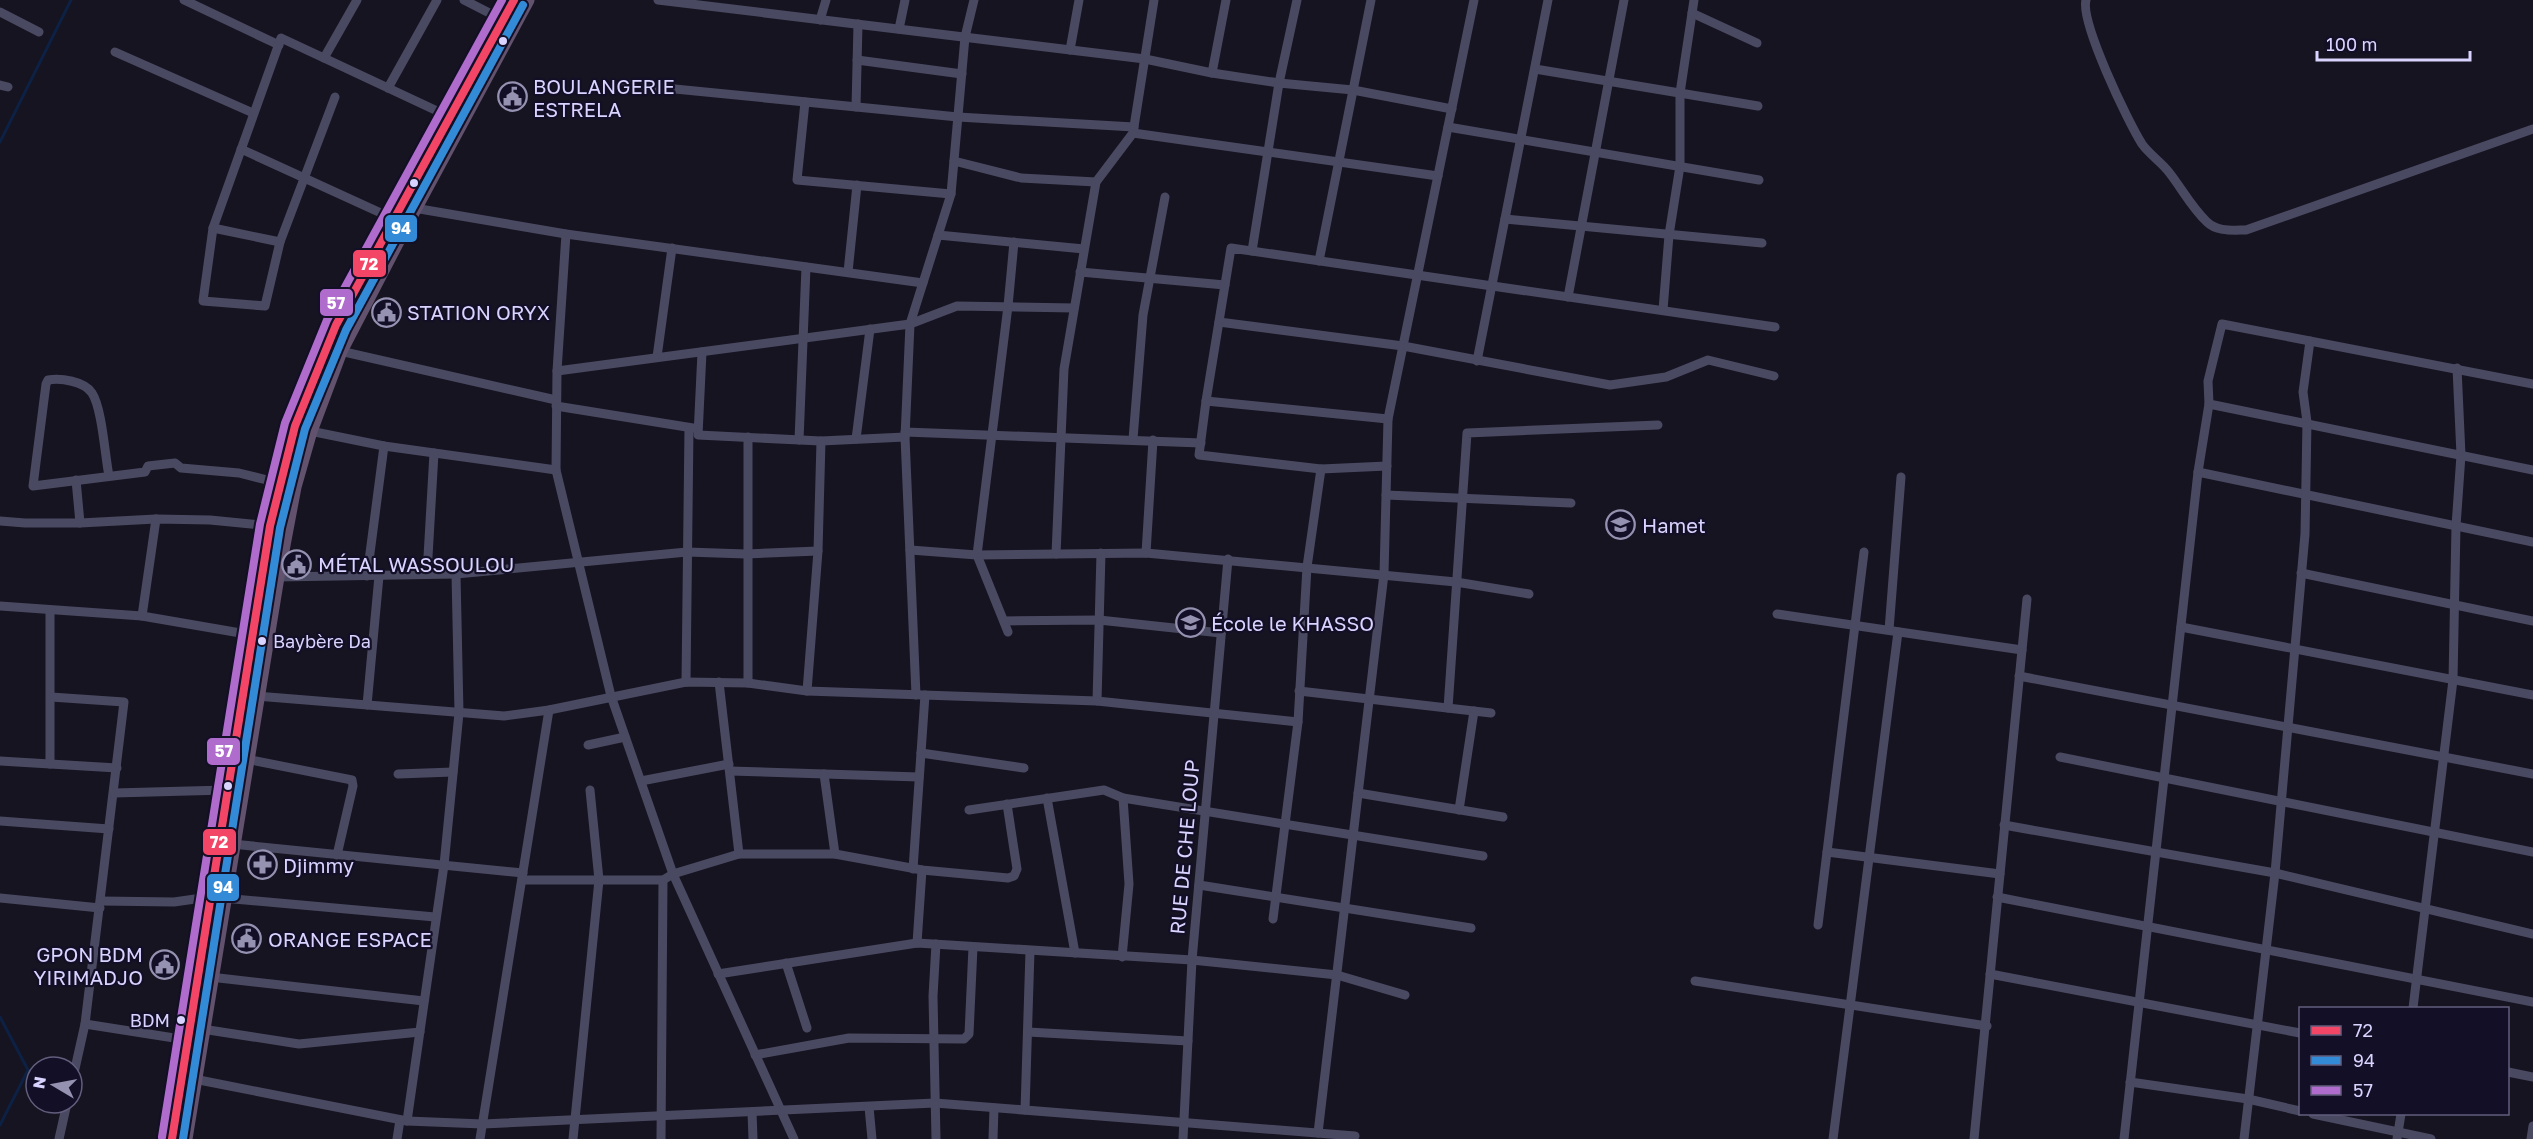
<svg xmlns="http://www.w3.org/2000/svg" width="2533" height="1139" font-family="'Golos Text',sans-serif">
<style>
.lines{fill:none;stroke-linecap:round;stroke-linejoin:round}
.stream{stroke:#0d2144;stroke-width:3}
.minor{stroke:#4a4962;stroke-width:9}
.trunk{stroke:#62526e;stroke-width:15}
.bus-1-casing{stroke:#130f26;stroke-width:12}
.bus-2-casing{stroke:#130f26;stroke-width:12}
.bus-3-casing{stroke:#130f26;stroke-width:12}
.bus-1{stroke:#f34667;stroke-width:8}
.bus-2{stroke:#338bd7;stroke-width:8}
.bus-3{stroke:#b06ccc;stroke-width:8}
.bus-dot{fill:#d9d4ff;stroke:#130f26;stroke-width:2}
.labels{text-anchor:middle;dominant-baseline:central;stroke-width:4.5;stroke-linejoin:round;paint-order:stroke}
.bus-label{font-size:18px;fill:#d9d4ff;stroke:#130f26;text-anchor:start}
.poi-label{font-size:20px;fill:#d9d4ff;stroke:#130f26;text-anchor:start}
.street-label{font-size:20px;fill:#d9d4ff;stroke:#130f26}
.line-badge{stroke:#130f26;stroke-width:2}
.badge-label{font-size:16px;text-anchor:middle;font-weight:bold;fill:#fff}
</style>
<rect width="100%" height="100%" fill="#161421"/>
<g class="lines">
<g class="stream">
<path d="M0,142L71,0"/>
<path d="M0,1017L28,1070L0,1125"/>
</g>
<g class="minor">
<path d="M184,0L279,45"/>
<path d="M464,0L505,21"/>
<path d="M658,0L1145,59L1212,73L1279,83L1353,90L1452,109"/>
<path d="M2086,0C2080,22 2128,122 2142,144C2149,154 2160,161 2168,171C2181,187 2191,207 2207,222C2217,232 2233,230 2246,230L2533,129"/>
<path d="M0,12L39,32"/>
<path d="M1692,13L1757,43"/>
<path d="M820,20L826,0"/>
<path d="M899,29L905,0"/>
<path d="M1070,50L1079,0"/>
<path d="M115,52L253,113"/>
<path d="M324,58L450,117"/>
<path d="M857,60L962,74"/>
<path d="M1535,69L1758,106"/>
<path d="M1212,73L1226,0"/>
<path d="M624,84L958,117L1134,127"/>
<path d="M0,85L8,87"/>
<path d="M388,88L437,0"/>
<path d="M335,97L280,242L265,306L203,301L213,228L281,38L324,58L357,0"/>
<path d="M805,102L797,180L951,194"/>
<path d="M856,107L858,24"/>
<path d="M1448,127L1759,180"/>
<path d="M1133,133L1438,176"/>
<path d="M241,149L394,219"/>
<path d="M954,161L1021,178L1096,182"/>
<path d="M414,208L566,234L923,283"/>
<path d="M1505,219L1762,243"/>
<path d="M213,228L280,242"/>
<path d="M566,234L557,371L556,470L611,696L673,874L794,1139"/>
<path d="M938,235L1084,249"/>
<path d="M1252,251L1279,83L1297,0"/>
<path d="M1319,261L1371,0"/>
<path d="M848,272L857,185"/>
<path d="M1080,272L1225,285"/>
<path d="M1568,297L1624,0"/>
<path d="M1663,310L1669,235L1680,166V93L1694,0"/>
<path d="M1219,322L1403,346L1610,385L1666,377L1708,360L1774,376"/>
<path d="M340,351L556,400"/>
<path d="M702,352L698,435L821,441L905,437"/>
<path d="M657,357L672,248"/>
<path d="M1477,361L1548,0"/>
<path d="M557,371L910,324L957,306L1074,308"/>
<path d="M1206,401L1388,419"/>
<path d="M2209,404L2533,470"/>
<path d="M556,406L693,428"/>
<path d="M310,431L384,446L556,470"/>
<path d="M905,432L1201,443"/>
<path d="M856,439L870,329"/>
<path d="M1133,439L1143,315L1165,197"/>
<path d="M799,440L806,267"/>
<path d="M1387,466L1321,469L1199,455L1206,401L1231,248L1775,327"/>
<path d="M2198,472L2533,542"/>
<path d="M109,476C105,456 102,408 92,393C84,381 61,378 48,380L46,384L33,486L145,472L148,466L175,463L181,468L239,473L279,483"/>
<path d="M76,480L80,523"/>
<path d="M1386,495L1571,503"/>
<path d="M0,521L25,523H80L156,519L210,520L270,526"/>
<path d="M910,550L977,555L1146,553L1456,582L1529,594"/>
<path d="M1146,553L1153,440"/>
<path d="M1056,554L1064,369L1096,182L1133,133L1154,0"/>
<path d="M2301,573L2533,621"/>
<path d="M427,574L434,453"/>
<path d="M367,576L384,446"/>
<path d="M277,577L456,574L687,552L746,554L818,551"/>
<path d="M0,606L142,616L252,635"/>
<path d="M50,610V764"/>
<path d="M1777,614L2022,650"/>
<path d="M142,616L156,519"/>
<path d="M1004,621L1099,620L1221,633"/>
<path d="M2181,627L2533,695"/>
<path d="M1889,630L1901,477"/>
<path d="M1008,632L977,555L1008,306L1014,242"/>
<path d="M2019,676L2533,774"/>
<path d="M686,682L689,428"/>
<path d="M719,682L739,854"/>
<path d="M748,683V437"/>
<path d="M807,691L818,551L821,441"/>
<path d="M1299,691L1491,713"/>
<path d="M916,695L905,437L910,324L951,194L965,37L974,0"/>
<path d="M256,696L504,716L549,710L686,682L748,683L807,691L1097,701L1298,722"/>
<path d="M51,697L124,702L85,1024L72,1082"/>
<path d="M1097,701L1101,553"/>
<path d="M367,705L379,576"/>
<path d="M1448,708L1467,433L1658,425"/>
<path d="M588,745L625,737"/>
<path d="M921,753L1024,768"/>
<path d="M2060,757L2533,852"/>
<path d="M246,759L352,780L353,786L337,855"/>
<path d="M0,761L117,768"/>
<path d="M730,771L919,777"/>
<path d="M398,774L453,772"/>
<path d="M824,774L835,854"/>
<path d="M641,781L729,764"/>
<path d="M114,793L226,790"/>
<path d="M1358,793L1503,817"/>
<path d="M1047,798L1075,953"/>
<path d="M969,810L1104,790L1123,798L1483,856"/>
<path d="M1459,810L1474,711"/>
<path d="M0,821L109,829"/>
<path d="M2004,825L2275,873L2533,934"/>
<path d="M232,844L523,873"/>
<path d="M1827,852L2000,874"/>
<path d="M913,869L925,695"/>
<path d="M522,880H663L673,874L739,854H835L922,870L1008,878L1014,876L1017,869L1007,804"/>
<path d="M1199,885L1471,928"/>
<path d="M1997,897L2533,1002"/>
<path d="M0,898L100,908"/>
<path d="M223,898L435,917"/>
<path d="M101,901L174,902L209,897"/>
<path d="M1273,919L1298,722L1307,567L1321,469"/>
<path d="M1818,925L1864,552"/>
<path d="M917,943L922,870"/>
<path d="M936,944L933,996L936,1139"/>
<path d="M1122,957L1129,884L1123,798"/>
<path d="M786,963L807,1028"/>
<path d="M718,974L917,943L1192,960L1337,975L1405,995"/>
<path d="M1990,974L2300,1033"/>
<path d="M210,977L424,1001"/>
<path d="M1695,981L1987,1026"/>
<path d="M2413,1008L2453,680L2456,526L2461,455L2457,368"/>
<path d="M85,1024L187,1040"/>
<path d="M202,1029L299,1044L420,1032"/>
<path d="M1028,1032L1188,1041"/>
<path d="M755,1055L849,1038L964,1039L969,1034L973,947"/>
<path d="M2508,1072L2533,1077"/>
<path d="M194,1079L407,1121L483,1124L935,1103L1355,1136"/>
<path d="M2130,1082L2248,1099L2300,1111"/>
<path d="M869,1107L872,1139"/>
<path d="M1025,1110L1030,951"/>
<path d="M752,1112L753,1139"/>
<path d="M2313,1114L2431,1139"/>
<path d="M407,1121L444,865L459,713L456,574"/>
<path d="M1318,1133L1384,574L1388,419L1474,0"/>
<path d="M59,1139L67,1103"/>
<path d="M397,1139L400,1120"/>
<path d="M480,1139L549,710"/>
<path d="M573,1139L599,880L590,790"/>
<path d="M661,1139L663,880"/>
<path d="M993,1139L994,1108"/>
<path d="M1183,1139L1192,960L1228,559"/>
<path d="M1833,1139L1898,632"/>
<path d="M1974,1139L2027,599"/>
<path d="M2124,1139L2198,472L2209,404L2208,381L2222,324L2533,384"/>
<path d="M2244,1139L2275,873L2305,534L2307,422L2303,392L2310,341"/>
<path d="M2397,1139L2401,1114"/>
<path d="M2531,1139L2533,1126"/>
</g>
<g class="trunk">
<path d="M172,1139L270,526L295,426L336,325L514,0"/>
<path d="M185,1139L277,577L294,487L310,431L340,351L406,224L527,0"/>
</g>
<defs>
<path id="bus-1" d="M172,1139L270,526L295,426L336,325L514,0"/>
<path id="bus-2" d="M183,1139L280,528L305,429L346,330L523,5"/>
<path id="bus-3" d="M162,1137L260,524L285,423L327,320L502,0"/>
</defs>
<use href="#bus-1" class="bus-1-casing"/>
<use href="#bus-2" class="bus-2-casing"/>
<use href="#bus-3" class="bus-3-casing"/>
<use href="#bus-1" class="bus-1"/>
<use href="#bus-2" class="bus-2"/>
<use href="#bus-3" class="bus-3"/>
</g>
<defs>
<symbol id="civic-ring" viewBox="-11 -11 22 22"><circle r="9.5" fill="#130f26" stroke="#9591b1" stroke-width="1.5"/><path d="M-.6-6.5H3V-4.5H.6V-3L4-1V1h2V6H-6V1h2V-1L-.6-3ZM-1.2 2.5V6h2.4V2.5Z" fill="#9591b1"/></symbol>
<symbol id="school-ring" viewBox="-11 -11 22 22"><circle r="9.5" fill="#130f26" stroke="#9591b1" stroke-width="1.5"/><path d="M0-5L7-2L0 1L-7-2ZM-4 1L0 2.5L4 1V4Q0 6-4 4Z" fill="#9591b1"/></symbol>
<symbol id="pharmacy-ring" viewBox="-11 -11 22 22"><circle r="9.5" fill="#130f26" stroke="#9591b1" stroke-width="1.5"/><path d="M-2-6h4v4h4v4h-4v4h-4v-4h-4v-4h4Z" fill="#9591b1"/></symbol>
</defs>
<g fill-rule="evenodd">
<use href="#civic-ring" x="496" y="80" width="33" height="33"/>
<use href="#civic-ring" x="370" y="296" width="33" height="33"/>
<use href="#school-ring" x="1604" y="508" width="33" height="33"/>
<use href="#civic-ring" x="280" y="548" width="33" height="33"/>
<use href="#school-ring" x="1174" y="606" width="33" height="33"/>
<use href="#pharmacy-ring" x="246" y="848" width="33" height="33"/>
<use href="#civic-ring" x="230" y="922" width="33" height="33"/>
<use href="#civic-ring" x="148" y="948" width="33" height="33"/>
</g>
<g class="bus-dot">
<circle cx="503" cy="41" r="5"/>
<circle cx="414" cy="183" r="5"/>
<circle cx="262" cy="641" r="5"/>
<circle cx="228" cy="786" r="5"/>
<circle cx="181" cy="1020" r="5"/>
</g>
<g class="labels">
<g class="bus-label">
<text x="273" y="641">Baybère Da</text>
<text x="170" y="1020" text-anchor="end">BDM</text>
</g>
<g class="poi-label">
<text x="533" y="86">BOULANGERIE<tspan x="533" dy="23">ESTRELA</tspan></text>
<text x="407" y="312">STATION ORYX</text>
<text x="1642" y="525">Hamet</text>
<text x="318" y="564">MÉTAL WASSOULOU</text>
<text x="1211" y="623">École le KHASSO</text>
<text x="283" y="865">Djimmy</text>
<text x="268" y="939">ORANGE ESPACE</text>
<text x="143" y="954" text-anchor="end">GPON BDM<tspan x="143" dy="23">YIRIMADJO</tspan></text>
</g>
<g class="street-label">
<text transform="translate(1184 847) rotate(-85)">RUE DE CHE LOUP</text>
</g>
</g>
<g class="line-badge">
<rect x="384" y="214" width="34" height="29" rx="6" fill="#338bd7"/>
<rect x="352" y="249" width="35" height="29" rx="6" fill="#f34667"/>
<rect x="319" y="288" width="35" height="29" rx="6" fill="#b06ccc"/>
<rect x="206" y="737" width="35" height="29" rx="6" fill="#b06ccc"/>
<rect x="202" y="828" width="35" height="28" rx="6" fill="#f34667"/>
<rect x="206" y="873" width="34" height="29" rx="6" fill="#338bd7"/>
</g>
<g class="badge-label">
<text x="401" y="234">94</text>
<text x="369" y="270">72</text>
<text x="336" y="309">57</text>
<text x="224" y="757">57</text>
<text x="219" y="848">72</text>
<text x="223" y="893">94</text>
</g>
<rect x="2299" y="1007" width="210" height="108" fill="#130f26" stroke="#625e7d" stroke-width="1.5"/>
<rect x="2311" y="1026" width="30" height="9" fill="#f34667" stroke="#625e7d" stroke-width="1.5"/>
<text x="2353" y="1037" font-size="18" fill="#d9d4ff">72</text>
<rect x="2311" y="1056" width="30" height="9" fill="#338bd7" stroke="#625e7d" stroke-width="1.5"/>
<text x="2353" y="1067" font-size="18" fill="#d9d4ff">94</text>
<rect x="2311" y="1086" width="30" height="9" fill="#b06ccc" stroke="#625e7d" stroke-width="1.5"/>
<text x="2353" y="1097" font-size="18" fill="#d9d4ff">57</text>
<g transform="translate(54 1085) rotate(280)"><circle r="28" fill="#130f26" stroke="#625e7d" stroke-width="1.5"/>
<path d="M0-4.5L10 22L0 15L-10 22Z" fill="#9591b1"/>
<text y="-9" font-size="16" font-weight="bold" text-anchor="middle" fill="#d9d4ff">N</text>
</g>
<path d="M2317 51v9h153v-9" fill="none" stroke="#d9d4ff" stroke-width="3"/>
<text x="2326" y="51" font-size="18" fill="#d9d4ff" stroke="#130f26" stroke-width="4.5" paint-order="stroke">100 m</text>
</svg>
